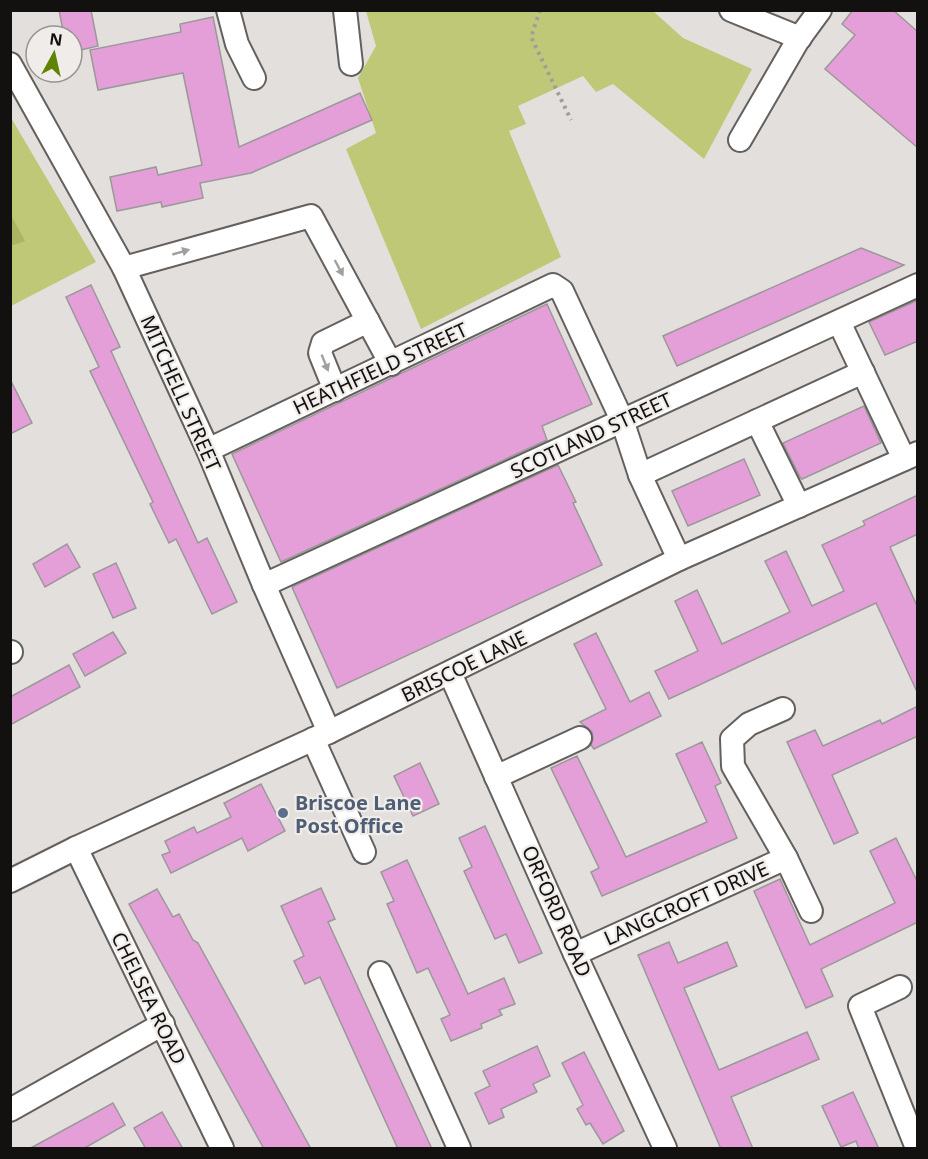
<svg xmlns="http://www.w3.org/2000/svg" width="928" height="1159" font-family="'Noto Sans',sans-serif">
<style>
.green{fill:#bfc876}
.forest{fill:#acb561}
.building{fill:#e59fd8;stroke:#9b989a;stroke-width:1.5}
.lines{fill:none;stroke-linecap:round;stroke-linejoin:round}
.minor-casing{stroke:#63605e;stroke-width:26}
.path{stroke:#a09d9b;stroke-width:4;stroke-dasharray:3 4.5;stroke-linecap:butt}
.minor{stroke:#fff;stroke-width:22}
.oneway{fill:#a0a09f}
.service-dot{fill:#5c6f8a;stroke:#f0ece9;stroke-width:2}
.labels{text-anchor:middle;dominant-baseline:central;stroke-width:4.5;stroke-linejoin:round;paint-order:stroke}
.street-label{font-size:20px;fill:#121110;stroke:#f0ece9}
.service-label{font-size:20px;font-weight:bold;fill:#4e5e75;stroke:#f0ece9;text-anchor:start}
</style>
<rect width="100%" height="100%" fill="#e3dfdc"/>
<g class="green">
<path d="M366,11H653L683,38L752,69L704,159L613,84L596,92L583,76L518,106L526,124L509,131L561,257L421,329L346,149L376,133L358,78L376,46Z"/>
<path d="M10,116L96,262L11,306H10Z"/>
</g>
<path class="forest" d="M10,213L25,241L11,246H10Z"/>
<g class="building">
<path d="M59,10H91L98,46L72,52V36H64Z"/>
<path d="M853,10H893L918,32V148L825,69L855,35L842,24Z"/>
<path d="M213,17L239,147L360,93L372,120L251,173L200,183L203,198L162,207L161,202L117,211L110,177L156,167L158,175L202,165L183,73L98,90L90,50L181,32L180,24Z"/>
<path d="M861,248L904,265L677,366L663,336Z"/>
<path d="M91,285L120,347L111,351L198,543L207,538L237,602L212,614L176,539L169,543L150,504L153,502L90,371L99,367L66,297Z"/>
<path d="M918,300V341L885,355L869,322Z"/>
<path d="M547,304L592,404L542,426L547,440L281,562L232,454Z"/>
<path d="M10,379L32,423L10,434Z"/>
<path d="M864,406L881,443L802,479L800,477L783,443Z"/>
<path d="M744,459L760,495L688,526L672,491Z"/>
<path d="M558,465L576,502L573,503L602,565L337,688L292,587Z"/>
<path d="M918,495V534L890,547L918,608V694L876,603L669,699L655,671L698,651L675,601L697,590L722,644L790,612L765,561L786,551L812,606L844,591L822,545L865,525L863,521Z"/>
<path d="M67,544L80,567L45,587L33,564Z"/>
<path d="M116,563L136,608L113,618L93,574Z"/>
<path d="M113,632L126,653L85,676L73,654Z"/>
<path d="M596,633L630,702L649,692L661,716L594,749L591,745L593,739L592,732L580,722L606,709L574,644Z"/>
<path d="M69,665L80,687L10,725V697Z"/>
<path d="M918,706V736L832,775L858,833L834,844L787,742L815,730L823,746L880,720L882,724Z"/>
<path d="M702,742L721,783L715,786L737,838L602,896L591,872L599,868L551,768L577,756L626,857L707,822L676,754Z"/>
<path d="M420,763L439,804L413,816L394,776Z"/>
<path d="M261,784L285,831L248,851L242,838L171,873L162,855L170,852L165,841L194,827L197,833L231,817L224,803Z"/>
<path d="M485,826L542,953L519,963L506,934L495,939L464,871L472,867L459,838Z"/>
<path d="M896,838L918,883V922L821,969L833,996L806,1008L754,891L780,879L810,945L895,903L870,851Z"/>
<path d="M407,860L468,994L504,978L515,1004L499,1010L502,1015L481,1024L482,1028L451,1041L441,1019L450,1015L428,968L417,973L387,904L394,901L381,872Z"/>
<path d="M321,888L335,919L328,922L432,1149H398L320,977L305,984L294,961L304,956L281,906Z"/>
<path d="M157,889L173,917L179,914L193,940L198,943L311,1149H264L129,904Z"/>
<path d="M669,942L678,963L727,942L737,966L684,988L719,1070L807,1032L819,1059L731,1097L753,1149H721L638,955Z"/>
<path d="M537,1046L550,1076L533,1084L537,1092L501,1109L504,1117L489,1124L475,1093L490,1086L483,1071Z"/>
<path d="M584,1052L624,1131L603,1144L590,1123L586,1125L577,1109L583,1105L562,1063Z"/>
<path d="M853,1092L879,1149H859L856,1141L841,1147L822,1106Z"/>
<path d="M113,1103L125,1125L83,1149H29Z"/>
<path d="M162,1112L183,1149H146L134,1128Z"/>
</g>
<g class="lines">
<defs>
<g id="minor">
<path d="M228,10L237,44L254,78"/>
<path d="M345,10L351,64"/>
<path d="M731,10L800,38"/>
<path d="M10,64L124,268L208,450L264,585L329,732"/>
<path d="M740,140L798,40L820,10"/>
<path d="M124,268L311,216L391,364"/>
<path d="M839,322L904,459"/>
<path d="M335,390L320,353L323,343L368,321"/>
<path d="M757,421L799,506"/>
<path d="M208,450L553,285L562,291L622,420L640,475L679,559"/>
<path d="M640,475L863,372"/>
<path d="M264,585L918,285"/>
<path d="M10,652H11"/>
<path d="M450,673L575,954L665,1148"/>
<path d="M313,739L364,852"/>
<path d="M496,777L580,738"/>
<path d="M76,848L222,1148"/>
<path d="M786,858L811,911"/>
<path d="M10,881L76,848L329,732L679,559L918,453"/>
<path d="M575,954L786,858L733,766L732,739L749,724L783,709"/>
<path d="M380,973L459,1148"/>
<path d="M900,987L860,1006L917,1148"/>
<path d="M10,1110L163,1024"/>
</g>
</defs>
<use href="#minor" class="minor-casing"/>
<path class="path" d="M540,10L531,37L571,120"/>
<use href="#minor" class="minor"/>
</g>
<defs><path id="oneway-solid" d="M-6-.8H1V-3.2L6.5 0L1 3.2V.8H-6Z" transform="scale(1.5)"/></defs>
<g class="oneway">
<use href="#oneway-solid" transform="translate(181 252) rotate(-16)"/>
<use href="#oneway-solid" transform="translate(339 268) rotate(62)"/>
<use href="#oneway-solid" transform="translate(325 363) rotate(68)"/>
</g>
<circle class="service-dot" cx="283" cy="813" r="6"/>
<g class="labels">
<g class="street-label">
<text transform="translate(380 368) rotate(-25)">HEATHFIELD STREET</text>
<text transform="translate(181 393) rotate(66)">MITCHELL STREET</text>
<text transform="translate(591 435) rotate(-25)">SCOTLAND STREET</text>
<text transform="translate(464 666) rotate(-26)">BRISCOE LANE</text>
<text transform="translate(686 903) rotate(-24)">LANGCROFT DRIVE</text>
<text transform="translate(557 911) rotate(66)">ORFORD ROAD</text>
<text transform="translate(149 998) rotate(64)">CHELSEA ROAD</text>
</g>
<g class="service-label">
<text x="295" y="802">Briscoe Lane<tspan x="295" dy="23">Post Office</tspan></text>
</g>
</g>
<rect width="928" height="1159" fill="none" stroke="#121110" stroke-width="24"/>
<g transform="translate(54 54) rotate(8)"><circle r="28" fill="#f0ece9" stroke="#979492" stroke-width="1.5"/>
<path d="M0-4.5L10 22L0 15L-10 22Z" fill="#5f8402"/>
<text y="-9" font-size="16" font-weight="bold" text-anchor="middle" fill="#121110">N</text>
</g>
</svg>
